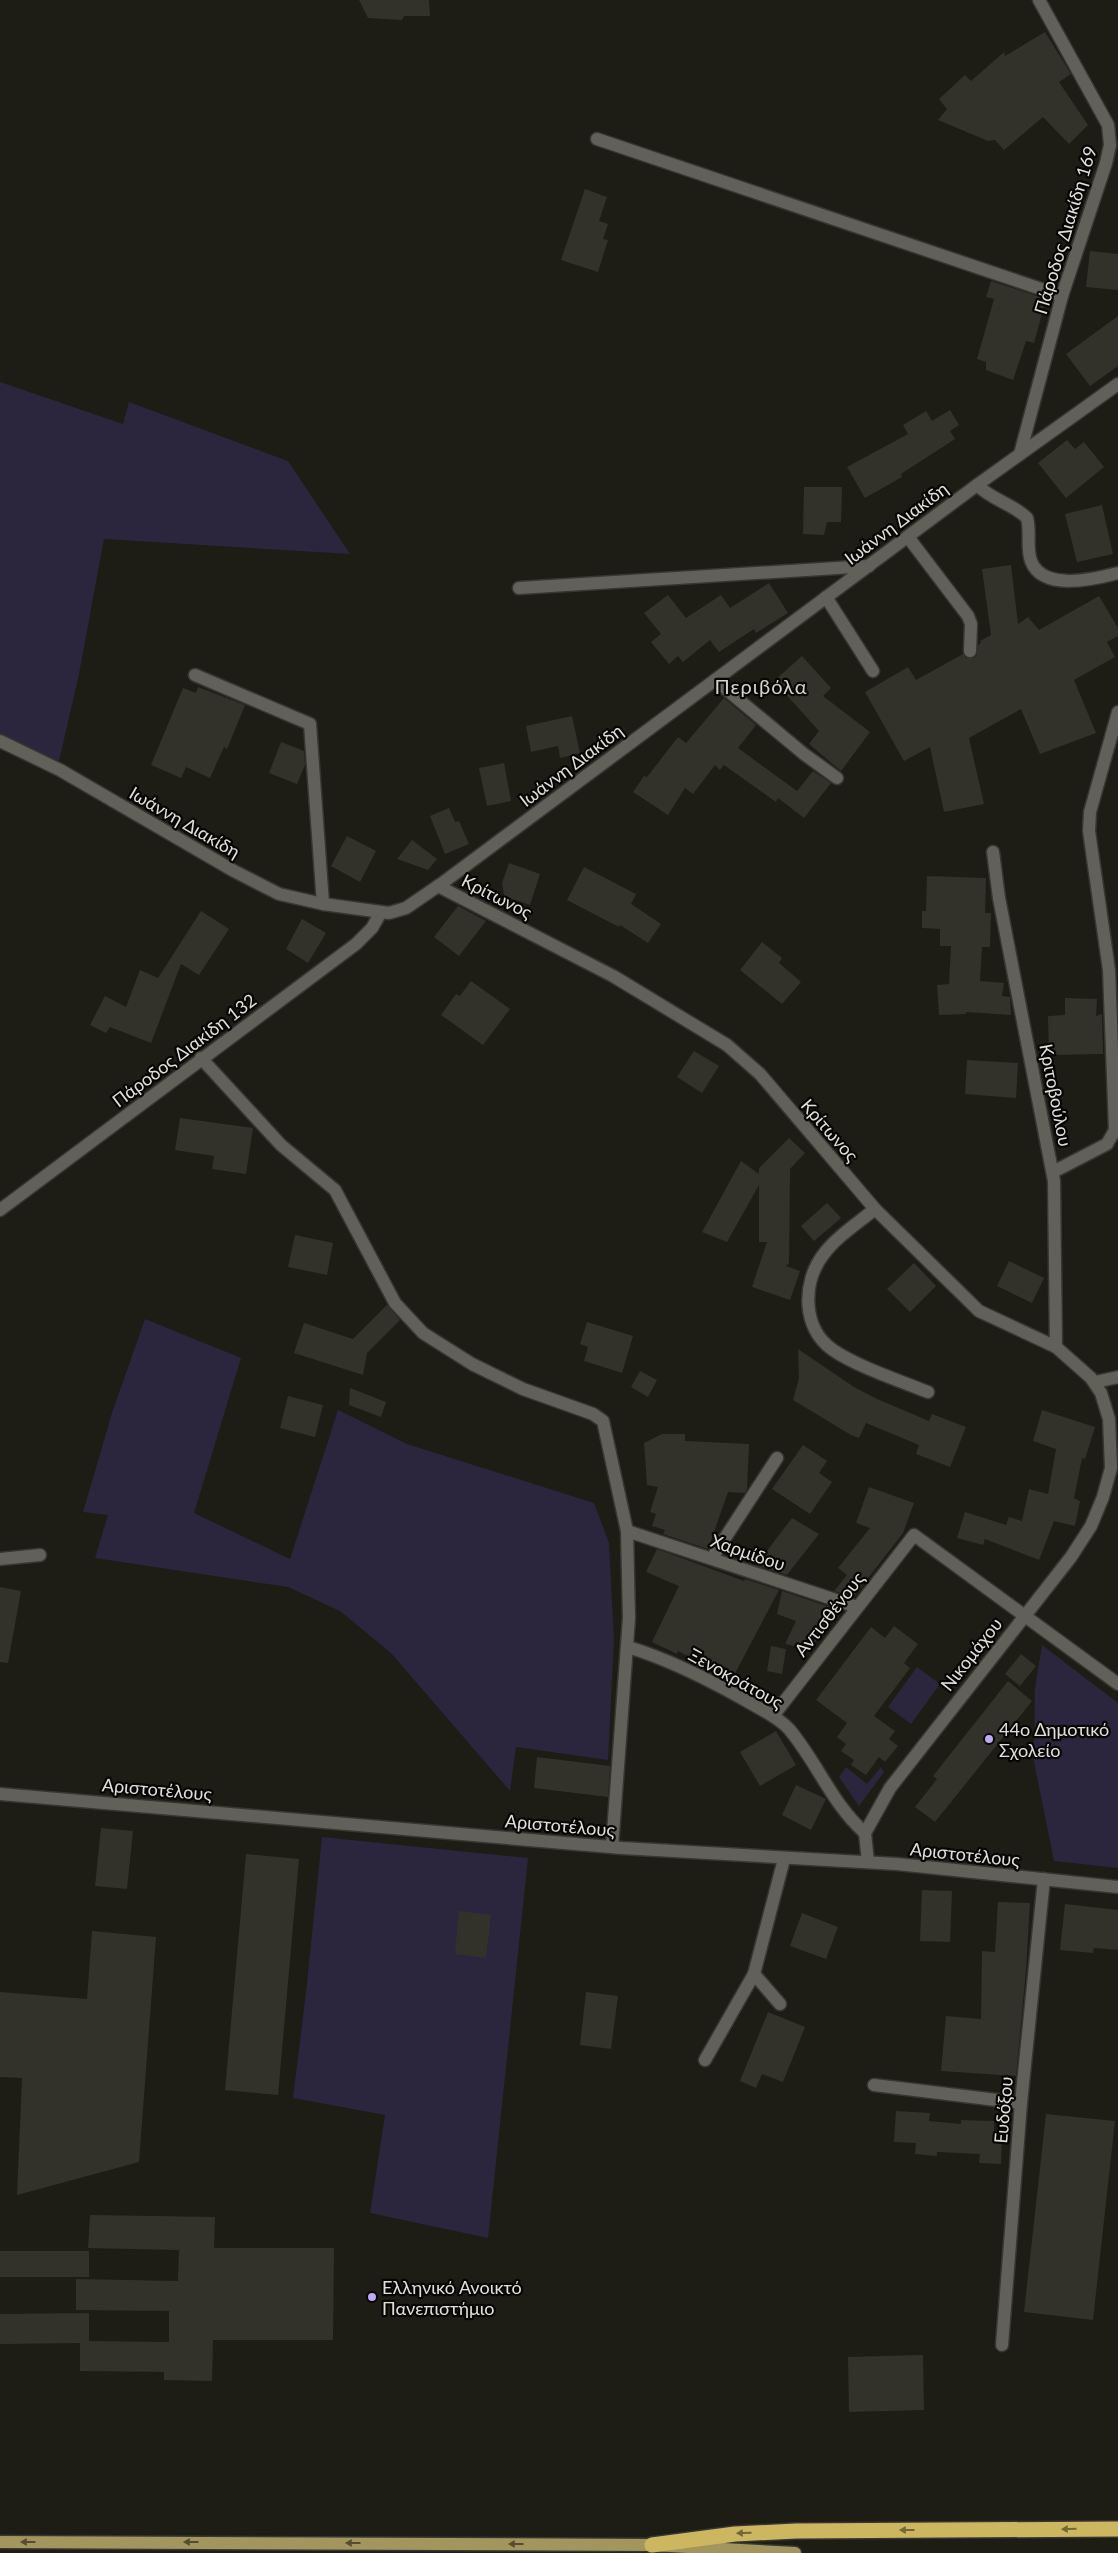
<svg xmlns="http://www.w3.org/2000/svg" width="1118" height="2553" font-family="Lato,sans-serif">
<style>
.green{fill:#2c253e}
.building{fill:#33322a}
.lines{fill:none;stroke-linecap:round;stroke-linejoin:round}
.street-casing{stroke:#383632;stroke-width:15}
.secondary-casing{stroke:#383632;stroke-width:15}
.primary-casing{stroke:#383632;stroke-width:15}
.highway-casing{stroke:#383632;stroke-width:18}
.street{stroke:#626159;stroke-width:12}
.secondary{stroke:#626159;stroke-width:12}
.primary{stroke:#a2955d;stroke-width:12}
.highway{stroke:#ccb760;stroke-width:15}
.oneway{fill:#736737}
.oneway2{fill:#544e30}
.poi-dot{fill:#bea9f5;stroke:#070604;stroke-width:2}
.labels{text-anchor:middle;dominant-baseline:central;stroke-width:4.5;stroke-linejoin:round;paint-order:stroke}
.street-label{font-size:18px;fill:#e0dfda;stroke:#070604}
.poi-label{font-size:18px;fill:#e0dfda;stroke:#070604;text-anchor:start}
.quarter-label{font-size:20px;letter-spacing:1px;fill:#d4d2c9;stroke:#070604}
</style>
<rect width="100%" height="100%" fill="#1d1c15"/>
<g class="green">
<path d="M0,382L123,424L129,402L288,461L350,554L104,539L79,674L59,761L0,736Z"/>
<path d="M145,1319L241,1358L194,1513L290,1559L338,1410L407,1444L594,1503L609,1543L614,1640L608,1760L516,1747L510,1791L391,1653L340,1611L288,1587L95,1558L108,1515L83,1512L112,1413Z"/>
<path d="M1042,1645L1118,1703V1868L1054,1861L1034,1762L1035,1688Z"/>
<path d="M917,1667L940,1684L911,1724L888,1707Z"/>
<path d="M846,1767L867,1784L881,1767L884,1772L859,1806L839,1777Z"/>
<path d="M322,1837L528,1858L488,2238L370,2213L385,2115L293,2098L306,1992Z"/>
</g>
<g class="building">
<path d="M359,0H429L430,16H404L402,20L368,18Z"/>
<path d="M1045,32L1071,74L1059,82L1088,125L1069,144L1043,117L1004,150L995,140L988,141L938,120L947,109L939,99L965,75L971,81L1004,52L1005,56Z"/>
<path d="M585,189L607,197L599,221L608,224L603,239L608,240L598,272L561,260Z"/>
<path d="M1090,251L1118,254V290L1086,287Z"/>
<path d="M991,281L1046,299L1034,343L1026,341L1013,380L986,370V362L977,359L994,299L986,297Z"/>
<path d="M1118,316V366L1090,386L1066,354Z"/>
<path d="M950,410L959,425L950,431L955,439L901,474L902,477L865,498L847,467L908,434L903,425L926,411L932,421Z"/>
<path d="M1067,440L1075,449L1084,442L1104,467L1066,498L1038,463Z"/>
<path d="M804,487H842L841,522H827L824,535L803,534Z"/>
<path d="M1102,505L1113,554L1077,562L1065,514Z"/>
<path d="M1011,565L1018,624L1028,617L1039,630L1099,596L1118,628V636L1107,642L1115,657L1074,680L1096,733L1040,754L1021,709L969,738L984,804L944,812L930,747L904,761L865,692L908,667L916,680L963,654L966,658H974L977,655L978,645L981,643L980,641L991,635L982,569Z"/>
<path d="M769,583L788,613L756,633L754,629L719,652L710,640L683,662L678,656L669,664L651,642L661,634L644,613L668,595L686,618L721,595L730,608Z"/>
<path d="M802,656L831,688L823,696L870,732L841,771L809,744L819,731L774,681Z"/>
<path d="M198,687L245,705L227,749L224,747L210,778L186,767L181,778L151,765L183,688L196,693Z"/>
<path d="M724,698L756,725L738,748L797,791L813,771L831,783L804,818L778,798L776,802L724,765L720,770L715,765L693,794L685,788L668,815L633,792L644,776L647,777L678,737L686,743Z"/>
<path d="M572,716L580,753L560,758L558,746L531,752L526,726Z"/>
<path d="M281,742L304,751L305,765L297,784L269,773Z"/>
<path d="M504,763L511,801L487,806L479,768Z"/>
<path d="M449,808L455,822L459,821L469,844L445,854L430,816Z"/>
<path d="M347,836L376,851L360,882L331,866Z"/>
<path d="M412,840L437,859L428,870L397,859Z"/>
<path d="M509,863L540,874L530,905L504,896L502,883Z"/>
<path d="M584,867L636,894L631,904L661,924L648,943L620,925L619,927L567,900Z"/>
<path d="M927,876L986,878L985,913H991L990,947H982L980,981L1004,983L1002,996L1010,997L1011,1015L966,1012V1014L939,1015L937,985L949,984L951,946H940V929L922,928V911H926Z"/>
<path d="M458,906L486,921L459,956L434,937Z"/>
<path d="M201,911L229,929L199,975L181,964L151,1043L110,1027L106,1033L90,1025L105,996L126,1007L140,970L158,978Z"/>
<path d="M302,919L326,933L308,963L286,949Z"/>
<path d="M762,942L782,958L779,963L801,982L782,1004L740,970Z"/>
<path d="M471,981L510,1009L483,1045L441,1015L456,994L460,996Z"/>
<path d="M1065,998L1097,999L1096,1016L1102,1014L1103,1054L1049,1055L1048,1016L1065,1015Z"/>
<path d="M694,1051L719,1066L702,1093L677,1077Z"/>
<path d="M967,1060L1018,1063L1016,1098L965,1094Z"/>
<path d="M180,1118L253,1128L246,1174L212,1169L214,1156L175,1150Z"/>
<path d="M789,1138L805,1153L790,1169L789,1263L786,1266L800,1271L790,1300L752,1287L767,1242H759V1185L727,1242L702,1232L741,1161L759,1174V1168Z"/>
<path d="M827,1203L841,1218L814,1241L801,1226Z"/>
<path d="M295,1235L333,1243L327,1275L288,1267Z"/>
<path d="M1009,1261L1044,1278L1032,1303L997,1286Z"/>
<path d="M914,1263L936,1286L910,1312L887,1289Z"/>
<path d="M387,1305L400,1320L367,1353L363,1375L294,1353L304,1323L353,1339Z"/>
<path d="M587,1322L633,1336L622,1373L584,1361L588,1347L580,1344Z"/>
<path d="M798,1349L854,1387L877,1399L929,1421L932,1414L966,1427L950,1467L916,1454L919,1445L866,1423L859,1438L851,1435L793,1400L799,1378Z"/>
<path d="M640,1371L657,1380L648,1397L631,1387Z"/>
<path d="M350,1388L386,1402L381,1417L349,1405Z"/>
<path d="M288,1396L323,1405L315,1437L280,1428Z"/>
<path d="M1042,1410L1095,1427L1085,1459L1082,1458L1074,1498L1080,1501L1075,1526L1054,1521L1039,1560L985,1539L983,1545L957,1538L965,1512L1006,1525L1009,1517L1022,1521L1029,1489L1048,1494L1056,1449L1033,1441Z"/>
<path d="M662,1434H685V1441L749,1444L747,1489L745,1493L728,1492L708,1549L663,1534L665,1530L652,1526L656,1514L650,1512L658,1487L647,1485L644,1443Z"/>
<path d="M803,1445L827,1461L819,1473L832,1482L810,1514L772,1489Z"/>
<path d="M869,1487L914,1503L903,1533L854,1596L851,1594L850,1596L834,1591L847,1575L838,1568L870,1528L856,1523Z"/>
<path d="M792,1518L819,1534L787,1575L756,1565Z"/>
<path d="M657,1549L744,1581L745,1579L779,1590L732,1679L678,1651L677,1654L652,1642L679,1586L646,1572Z"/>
<path d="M0,1587L21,1591L8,1663L0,1662Z"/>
<path d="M782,1591L839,1610L810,1649L785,1644L796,1621L777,1614Z"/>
<path d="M894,1626L918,1644L904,1663L910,1668L874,1716L895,1731L889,1739L898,1746L885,1762L879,1757L866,1775L851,1765L854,1760L841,1751L846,1744L837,1737L847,1723L816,1700L871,1627L885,1638Z"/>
<path d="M771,1646L786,1649L782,1674L767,1671Z"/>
<path d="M1021,1654L1036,1666L1020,1686L1005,1674Z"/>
<path d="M1008,1681L1032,1701L935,1822L915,1807L937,1779L933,1776Z"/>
<path d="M776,1731L796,1765L760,1786L740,1752Z"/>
<path d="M537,1757L610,1766L608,1797L534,1788Z"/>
<path d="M796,1785L826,1799L811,1830L782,1815Z"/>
<path d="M101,1828L133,1831L127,1889L95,1886Z"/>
<path d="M246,1854L299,1859L278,2095L225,2090Z"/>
<path d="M922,1890L952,1891L950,1942L920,1941Z"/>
<path d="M998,1902L1030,1903L1026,1970L1016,2076L941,2071L946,2016L981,2019L982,1951L995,1952Z"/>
<path d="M1065,1904L1118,1910V1950L1094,1948L1093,1953L1060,1950Z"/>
<path d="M459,1911L491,1915L486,1958L455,1954Z"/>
<path d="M802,1913L838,1927L826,1959L790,1946Z"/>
<path d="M92,1931L156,1937L139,2162L17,2195L22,2078L0,2077V1992L87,1999Z"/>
<path d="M586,1992L618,1996L611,2049L580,2045Z"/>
<path d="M768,2012L805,2027L783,2082L762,2074L756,2088L740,2081Z"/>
<path d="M896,2111L930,2113L929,2121L961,2124V2120L994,2121V2133H1002L1001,2164L979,2163L980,2154L937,2152V2156L915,2154L916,2143L894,2142Z"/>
<path d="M1046,2114L1115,2121L1093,2320L1024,2312Z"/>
<path d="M90,2215L215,2217L214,2248H334L333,2340H213L212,2381L164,2380V2372L80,2371V2343L0,2344V2314L89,2313V2341L169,2342V2311L76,2310V2279L178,2281L179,2250L88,2248Z"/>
<rect x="0" y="2251" width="89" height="26"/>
<path d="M923,2355L924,2410L849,2412L848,2357Z"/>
</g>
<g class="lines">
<defs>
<g id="street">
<path d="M597,139L1062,296"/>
<path d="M1020,454L1062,296L1106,163L1110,145L1108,125L1039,0"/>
<path d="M977,485C992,500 1013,504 1027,518C1031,532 1026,547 1031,561C1043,592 1095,579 1118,573"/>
<path d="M908,537L968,616L971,624L970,651"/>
<path d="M519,588L869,566"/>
<path d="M826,597L873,671"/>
<path d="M195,675L310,724L323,904"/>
<path d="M715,680L804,754L837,778"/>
<path d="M993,852L999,898L1054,1181L1056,1347"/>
<path d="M438,886L613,976L727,1045L760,1074L875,1209L979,1311L1056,1347L1091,1378L1101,1393L1109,1419L1111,1468L1103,1497L1091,1526L1071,1557L890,1788L865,1833L868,1862"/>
<path d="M201,1058L281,1145L335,1190L395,1303L423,1333L472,1364L523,1389L593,1414L603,1421L627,1531L629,1618L612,1847"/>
<path d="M1053,1172L1107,1144L1115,1130L1109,970L1089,831L1090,812L1118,712"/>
<path d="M875,1209C858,1223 836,1237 823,1255C802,1283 802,1329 833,1350C856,1366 900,1381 928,1392"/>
<path d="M0,1210L356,944L372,928L381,912"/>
<path d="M1095,1382L1118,1377"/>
<path d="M627,1531L857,1607"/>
<path d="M712,1558L777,1458"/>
<path d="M0,1559L40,1555"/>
<path d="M628,1647C671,1660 712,1681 752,1704C764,1711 779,1718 789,1729C817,1762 832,1804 865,1833"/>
<path d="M773,1716L914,1535L1118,1684"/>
<path d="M754,1974L780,2004"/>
<path d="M705,2060L754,1974L784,1859"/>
<path d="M874,2085L1021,2103"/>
<path d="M1002,2345L1021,2103L1044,1879"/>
</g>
<g id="secondary">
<path d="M0,741L60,770L234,871L279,894L323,904L389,913L406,908L441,884L977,485L1118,384"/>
<path d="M0,1794L622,1848L897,1864L1118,1887"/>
</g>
<path id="primary" d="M0,2542L652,2545L795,2553"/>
<path id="highway" d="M652,2545L735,2534L796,2531L1118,2529"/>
</defs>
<use href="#street" class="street-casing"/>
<use href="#secondary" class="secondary-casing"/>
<use href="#primary" class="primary-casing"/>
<use href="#highway" class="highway-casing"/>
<use href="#street" class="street"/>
<use href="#secondary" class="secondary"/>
<use href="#primary" class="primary"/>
<use href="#highway" class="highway"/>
</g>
<defs><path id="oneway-solid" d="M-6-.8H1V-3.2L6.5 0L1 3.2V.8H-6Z" transform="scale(1.25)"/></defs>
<g class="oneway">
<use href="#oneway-solid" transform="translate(1069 2529) rotate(179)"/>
<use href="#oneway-solid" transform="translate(907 2530) rotate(180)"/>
<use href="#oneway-solid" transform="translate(744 2533) rotate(178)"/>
</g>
<g class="oneway2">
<use href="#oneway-solid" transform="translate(28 2542) rotate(180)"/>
<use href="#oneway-solid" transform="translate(191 2542) rotate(-180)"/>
<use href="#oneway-solid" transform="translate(353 2543) rotate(-180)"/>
<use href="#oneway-solid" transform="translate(516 2544) rotate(-180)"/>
</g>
<g class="poi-dot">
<circle cx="989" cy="1739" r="5"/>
<circle cx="372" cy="2297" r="5"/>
</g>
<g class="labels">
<g class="street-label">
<text transform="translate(1065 230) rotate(-73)">Πάροδος Διακίδη 169</text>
<text transform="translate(896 523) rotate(-37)">Ιωάννη Διακίδη</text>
<text transform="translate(571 765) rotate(-37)">Ιωάννη Διακίδη</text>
<text transform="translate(185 822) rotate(30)">Ιωάννη Διακίδη</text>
<text transform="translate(497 896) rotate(27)">Κρίτωνος</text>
<text transform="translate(184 1050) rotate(-37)">Πάροδος Διακίδη 132</text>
<text transform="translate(1056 1095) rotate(79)">Κριτοβούλου</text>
<text transform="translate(830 1130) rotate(49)">Κρίτωνος</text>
<text transform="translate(748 1552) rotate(19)">Χαρμίδου</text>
<text transform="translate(829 1614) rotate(-52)">Αντισθένους</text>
<text transform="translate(971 1654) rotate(-52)">Νικομάχου</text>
<text transform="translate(736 1678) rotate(29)">Ξενοκράτους</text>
<text transform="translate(157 1789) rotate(5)">Αριστοτέλους</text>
<text transform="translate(560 1825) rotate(5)">Αριστοτέλους</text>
<text transform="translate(965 1854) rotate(6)">Αριστοτέλους</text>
<text transform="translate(1003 2110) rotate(-85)">Ευδόξου</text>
</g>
<g class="poi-label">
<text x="999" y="1729">44ο Δημοτικό<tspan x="999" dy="21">Σχολείο</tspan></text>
<text x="382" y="2287">Ελληνικό Ανοικτό<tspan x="382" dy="21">Πανεπιστήμιο</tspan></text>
</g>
<g class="quarter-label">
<text x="761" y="686">Περιβόλα</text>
</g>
</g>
</svg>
